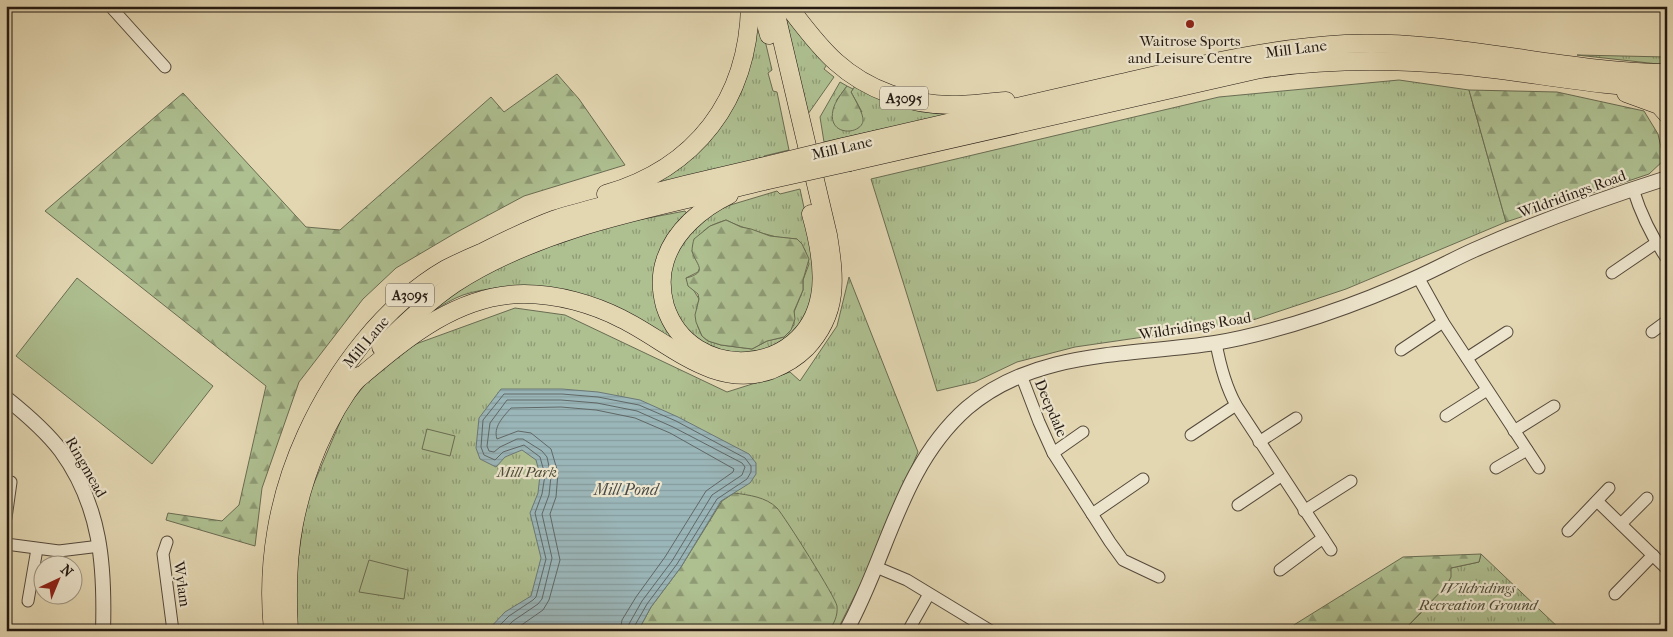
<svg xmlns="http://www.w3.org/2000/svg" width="1673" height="637" font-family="'IM FELL French Canon',serif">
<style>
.grass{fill:url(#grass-tufts);stroke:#696c52;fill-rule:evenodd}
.forest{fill:url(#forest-firs);stroke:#696c52}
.pitch{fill:#aebf90;stroke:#696c52}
.water{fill:url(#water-rules);stroke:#6b7877}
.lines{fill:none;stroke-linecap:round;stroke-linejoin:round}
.shore{stroke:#606866;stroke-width:1}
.minor-casing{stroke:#54493b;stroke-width:13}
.tertiary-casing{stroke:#54493b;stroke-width:16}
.primary-casing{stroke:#241a13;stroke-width:19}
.minor{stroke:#ede5cd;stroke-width:11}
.tertiary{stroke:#ede5cd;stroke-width:14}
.primary{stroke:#e3d7b2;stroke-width:18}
.primary-bridge-casing{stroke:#241a13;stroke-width:19;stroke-linecap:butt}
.primary-bridge{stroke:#e3d7b2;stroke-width:18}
.poi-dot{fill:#8f2418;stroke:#ede5cd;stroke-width:2}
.labels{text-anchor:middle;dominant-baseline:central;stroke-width:4.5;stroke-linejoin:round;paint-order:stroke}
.shield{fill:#ede5cd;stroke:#60574b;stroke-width:1}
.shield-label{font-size:14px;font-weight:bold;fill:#241a13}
.poi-label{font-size:15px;fill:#241a13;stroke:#ede5cd}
.street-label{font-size:15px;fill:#241a13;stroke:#ede5cd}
.park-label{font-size:15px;font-style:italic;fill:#4d4c38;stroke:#ede5cd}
.water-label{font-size:16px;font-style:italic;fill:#484945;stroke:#ede5cd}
</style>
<defs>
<pattern id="grass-tufts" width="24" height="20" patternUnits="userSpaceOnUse" patternTransform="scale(1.25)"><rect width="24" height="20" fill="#aebf90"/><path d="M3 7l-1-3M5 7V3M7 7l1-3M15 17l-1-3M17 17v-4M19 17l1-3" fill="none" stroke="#8d9a74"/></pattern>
<pattern id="forest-firs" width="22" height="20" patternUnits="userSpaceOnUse" patternTransform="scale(1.25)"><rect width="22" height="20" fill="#aebf90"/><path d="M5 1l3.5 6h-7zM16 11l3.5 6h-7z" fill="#8d9a74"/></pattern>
<pattern id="water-rules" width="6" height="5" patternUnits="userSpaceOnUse" patternTransform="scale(1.25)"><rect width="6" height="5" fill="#9bb6b9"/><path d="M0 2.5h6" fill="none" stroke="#859c9e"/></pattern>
</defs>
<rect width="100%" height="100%" fill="#e3d7b2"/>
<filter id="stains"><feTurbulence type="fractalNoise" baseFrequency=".004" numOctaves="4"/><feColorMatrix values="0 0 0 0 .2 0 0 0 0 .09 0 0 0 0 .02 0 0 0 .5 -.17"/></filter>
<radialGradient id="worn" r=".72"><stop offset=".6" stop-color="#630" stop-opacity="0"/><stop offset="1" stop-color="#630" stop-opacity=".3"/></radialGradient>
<g class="grass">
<path d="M755,7L763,32L772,70L768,73L773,91L777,92L789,150L764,156V159L633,190L710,133Z"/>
<path d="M785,15L828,63L824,69L834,77L808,114Z"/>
<path d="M1577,55L1667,57V65Z"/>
<path d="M1399,80L1469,90L1506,222L1346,289L1247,322L1075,347L1017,362L975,382L937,391L871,179L1219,97Z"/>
<path d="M840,82L847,86L836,101L862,112L851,92L857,83L987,106L824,142L820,117Z"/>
<path d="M800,189L817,268L806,324L759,356L707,348L675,317L668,281L675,249L703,217L727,206L777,191L780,194ZM726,220C740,227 754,231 769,235C777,238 788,238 797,239L805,250L809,264L803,280V290L794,312V325L784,337L767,341L752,349L721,345L708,341L702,336L698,327L697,308L699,299L686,278L698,272L700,267L692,251C701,230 705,227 726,220Z"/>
<path d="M685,211L687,214C668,233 656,259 658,286C662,361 754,397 805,340C816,329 823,316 826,300C830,280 827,260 823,240L826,241C830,263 833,287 827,309C813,355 765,379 719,368C680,358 649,327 614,309C571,286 509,280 463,295C452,299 443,305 433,311L431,309L468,282L491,270L542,247L596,228Z"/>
<path d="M849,277L918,452L869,567L837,631H298L295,582L306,502L346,408L391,353L515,308L565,315L727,392L790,372L800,381L837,326Z"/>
<path d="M1481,554L1562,631H1403L1430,604L1451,568L1479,562Z"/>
</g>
<g class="forest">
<path d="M557,74L579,99L625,165L524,196L457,232L396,268L363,299L299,382L262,488L255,546L166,520L168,513L222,521L239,505L266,386L45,211L183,93L306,227L340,230L491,97L504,112Z"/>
<path d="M847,86L853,89L851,92C854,98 864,114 863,121C861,135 827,137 833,110C835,101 842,93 847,86Z"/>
<path d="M1469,90L1557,92L1644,111L1658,134L1664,160L1649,174L1506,222Z"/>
<path d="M726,220L741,227L751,229L770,236L797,239L802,244L809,259L803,280V290L794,311L795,319L791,330L784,337L767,341L752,349L721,345L708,341L702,336L696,322L695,315L699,299L698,294L688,286L686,278C710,272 695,264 692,251C692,248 693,242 694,239L710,226Z"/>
<path d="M734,493C749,495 766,497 777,508C785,517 836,598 837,606C838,616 834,623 829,631H638L651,607L681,567L722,501Z"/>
<path d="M1481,554L1479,562L1451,568V577L1446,586L1403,631H1293L1289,628L1403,557Z"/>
</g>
<g class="pitch">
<path d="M77,278L213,386L152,464L16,356Z"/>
<path d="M427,429L455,436L450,456L422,449Z"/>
<path d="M369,560L408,570L404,599L359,592Z"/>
</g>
<path class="water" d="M501,389H562L598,392L640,400L678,417L749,454L756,463V474L750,483L721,501L681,567L651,607L638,631H487L505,612L531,596L541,558L530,513L538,493L540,475L536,460L522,450L505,457L496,467L480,459L476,448L479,418Z"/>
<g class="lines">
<g class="shore">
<path d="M494,631L509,616L533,600L536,597L546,559L535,513L542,494L545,475L540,457L524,445L503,452L495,460L484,455L481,447L483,420L504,394H562L598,397L639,405L676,421L745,458L751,466V472L747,479L717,499L677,564L647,604L634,627V631"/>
<path d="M503,631L513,621L538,604L542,599L552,558L542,514L549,495L551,476L547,457L542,451L523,439H517L500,447L494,452L489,451L487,446L490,423L507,400H561L597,403L637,411L673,427L742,463L745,467L742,475L712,495L672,561L642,601L629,624L627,631"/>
<path d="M513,631L543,610L549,600L560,560L550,514L556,497L558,473L551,449L531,433L518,431L497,439C493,427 503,417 511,408L561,407L596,410L635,418L670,433L734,469L733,472L706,491L665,557L636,597L622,620L620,631"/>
</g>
<defs>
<g id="minor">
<path d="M110,6L165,67"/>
<path d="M1633,189C1641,215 1652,237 1667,259"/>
<path d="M1612,273L1656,243"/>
<path d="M1418,277L1443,322L1539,468"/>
<path d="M1652,332L1667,321"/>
<path d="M1216,343C1220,365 1225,385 1236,405L1331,550"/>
<path d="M1401,350L1443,322"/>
<path d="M1467,358L1507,332"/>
<path d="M1021,375L1039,422L1053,453L1110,542L1123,560L1159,577"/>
<path d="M1446,416L1487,390"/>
<path d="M1514,431L1554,406"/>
<path d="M1191,435L1236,405"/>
<path d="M1259,442L1296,418"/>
<path d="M1053,453L1083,432"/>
<path d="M1496,468L1527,450"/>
<path d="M1597,501L1667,569"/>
<path d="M1238,505L1281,476"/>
<path d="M1304,511L1351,481"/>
<path d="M1092,514L1143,479"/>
<path d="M6,518L11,482"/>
<path d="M1621,524L1647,498"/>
<path d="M1568,531L1609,488"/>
<path d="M167,542L163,554L173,631"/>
<path d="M6,544L59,551L100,546"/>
<path d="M876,567L907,580L991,631"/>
<path d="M1280,570L1323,538"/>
<path d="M1615,594L1653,555"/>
<path d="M28,601L37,549"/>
<path d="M908,631L929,594"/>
</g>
<g id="tertiary">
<path d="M6,398C26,414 46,431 61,451C101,506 105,566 103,631"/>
<path d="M846,631C888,556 900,467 967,408C1036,349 1131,356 1215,343C1280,332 1360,304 1420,276C1438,268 1456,258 1474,250C1537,222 1601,199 1667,178"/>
</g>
<g id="primary">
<path d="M761,6L769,35"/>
<path d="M788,6C803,25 817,45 836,62C867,90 910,105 952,105C970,105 988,102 1006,101"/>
<path d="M1626,93L1659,105L1667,114"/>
<path d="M843,147C936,126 1028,104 1121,83C1195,66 1269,48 1345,44C1453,39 1559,72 1667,73"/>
<path d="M850,162L1260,69C1326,59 1390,59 1456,65C1527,71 1596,87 1667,88"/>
<path d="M606,194C696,168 748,100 750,6"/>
<path d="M729,195C702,208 674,231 665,261C660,276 661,291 665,306C690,384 805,378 820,296C825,270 818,239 811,214"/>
<path d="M381,347C404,324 428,301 455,283C547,224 660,207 764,181"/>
<path d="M353,383C402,342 455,294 524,294C557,294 593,304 622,319C669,342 714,390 771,370C784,365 796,358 806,348C839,313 835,278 828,235L774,6"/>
<path d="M273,631C266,564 278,496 306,435C335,371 384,305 446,269C458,263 471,257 483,252C507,240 531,228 556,219C575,213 595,208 614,203C663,190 712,178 761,167"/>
<path d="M289,631C287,595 287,559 294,524C304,473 326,417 359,376"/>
</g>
</defs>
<use href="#minor" class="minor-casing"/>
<use href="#tertiary" class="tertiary-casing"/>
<use href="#primary" class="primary-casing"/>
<use href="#minor" class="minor"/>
<use href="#tertiary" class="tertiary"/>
<use href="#primary" class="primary"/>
<defs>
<g id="primary-bridge">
<path d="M761,167L843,147"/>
<path d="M764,181L850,162"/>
</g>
</defs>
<use href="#primary-bridge" class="primary-bridge-casing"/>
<use href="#primary-bridge" class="primary-bridge"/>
</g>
<circle class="poi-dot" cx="1190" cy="24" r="5"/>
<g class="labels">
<g class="shield">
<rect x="880" y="86.5" width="48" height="23" rx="4"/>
<rect x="386" y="283.5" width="48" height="23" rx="4"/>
</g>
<g class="shield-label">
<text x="904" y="98">A3095</text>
<text x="410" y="295">A3095</text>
</g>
<g class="poi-label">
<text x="1190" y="41">Waitrose Sports<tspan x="1190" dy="17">and Leisure Centre</tspan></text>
</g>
<g class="street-label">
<text transform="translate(1296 49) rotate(-7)">Mill Lane</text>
<text transform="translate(842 148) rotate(-13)">Mill Lane</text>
<text transform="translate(1572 194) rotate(-20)">Wildridings Road</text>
<text transform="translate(1195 326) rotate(-9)">Wildridings Road</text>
<text transform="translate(366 342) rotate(-50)">Mill Lane</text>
<text transform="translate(1051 408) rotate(67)">Deepdale</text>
<text transform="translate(86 467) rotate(60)">Ringmead</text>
<text transform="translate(182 584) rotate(82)">Wylam</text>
</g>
<g class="park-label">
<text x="527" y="472">Mill Park</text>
<text x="1478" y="588">Wildridings<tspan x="1478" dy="17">Recreation Ground</tspan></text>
</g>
<g class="water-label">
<text x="626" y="489">Mill Pond</text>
</g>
</g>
<rect width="1673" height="637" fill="none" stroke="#e3d7b2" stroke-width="25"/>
<rect x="8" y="8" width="1658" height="622" fill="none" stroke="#241a13" stroke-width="2.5"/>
<rect x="12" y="12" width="1648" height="612" fill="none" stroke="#241a13"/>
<g transform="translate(58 580) rotate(44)"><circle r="24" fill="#ede5cd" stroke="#9d9483"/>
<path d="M0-4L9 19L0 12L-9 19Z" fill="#8f2418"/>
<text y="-8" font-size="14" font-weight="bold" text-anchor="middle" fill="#241a13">N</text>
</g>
<rect width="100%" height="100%" filter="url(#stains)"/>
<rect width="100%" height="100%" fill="url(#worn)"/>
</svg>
